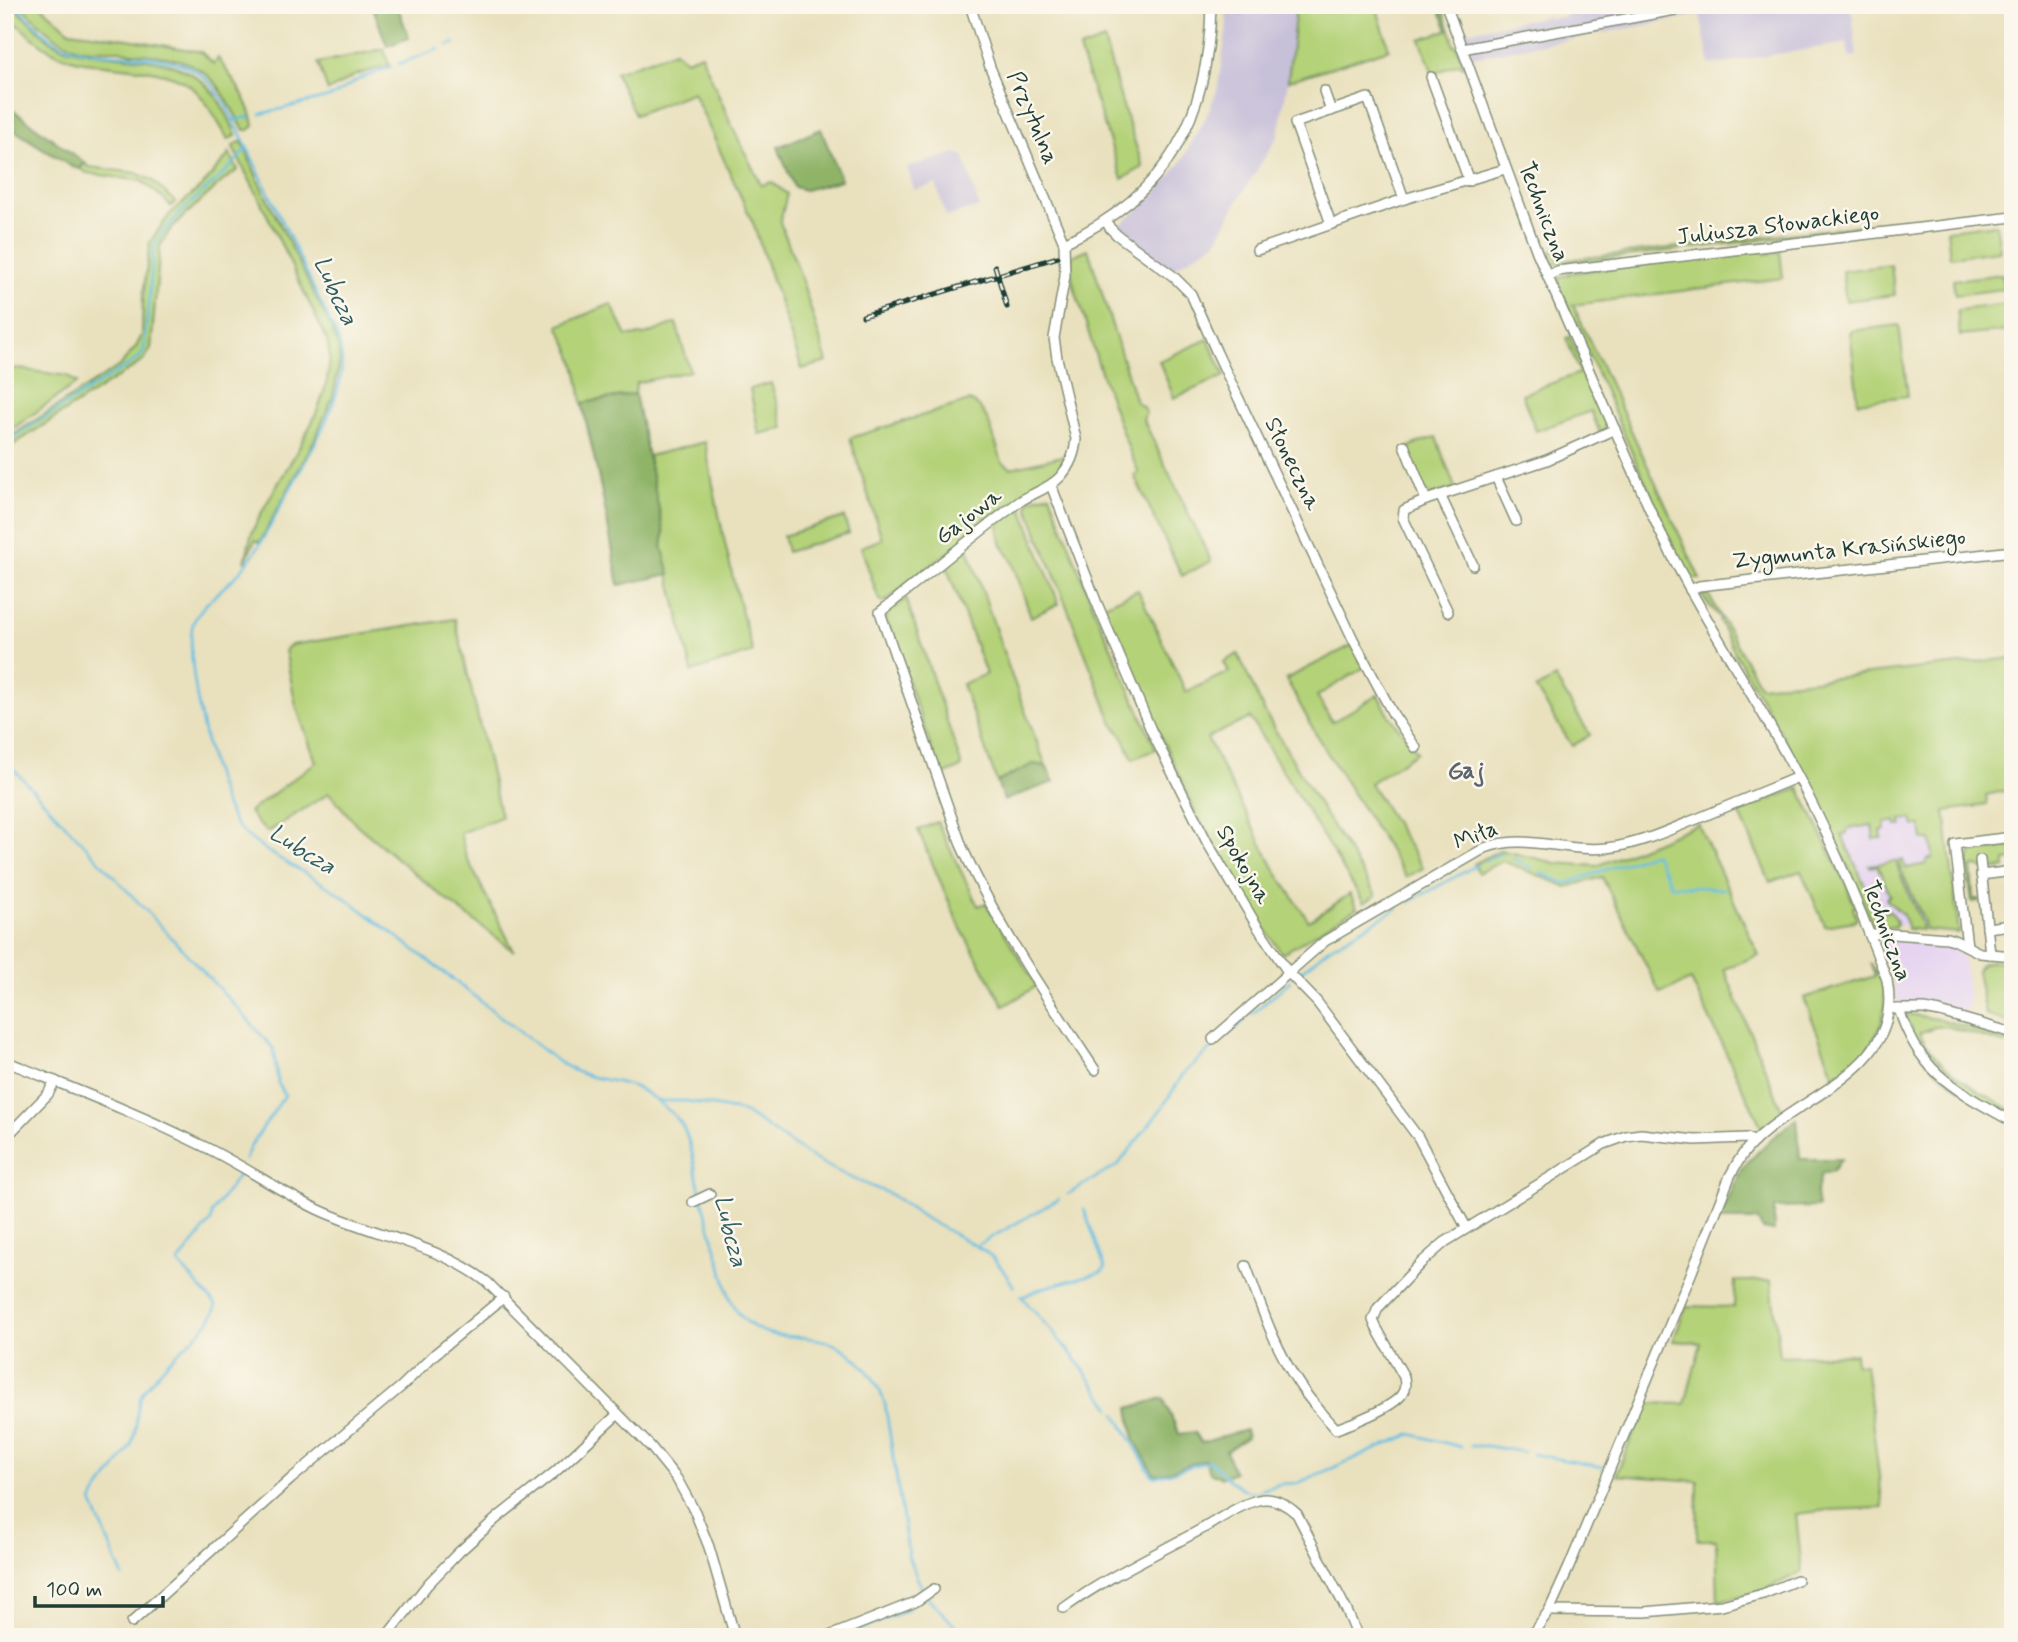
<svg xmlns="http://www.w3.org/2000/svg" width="2018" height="1642" font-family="Mynerve,sans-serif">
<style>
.built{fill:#e5d3f1}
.industrial{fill:#c7c0d9}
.green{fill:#b4d278;stroke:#6a8856;stroke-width:2}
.forest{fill:#8fb468;stroke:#57784e;stroke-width:2}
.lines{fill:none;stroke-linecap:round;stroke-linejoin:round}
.stream{stroke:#65bee3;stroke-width:2.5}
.minor-casing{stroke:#848f79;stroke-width:12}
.minor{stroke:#fff;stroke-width:9}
.rail-casing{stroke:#1f3d34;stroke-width:5}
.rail{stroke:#fbf7ec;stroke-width:2.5;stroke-dasharray:8;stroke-linecap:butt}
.labels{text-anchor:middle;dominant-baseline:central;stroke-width:5;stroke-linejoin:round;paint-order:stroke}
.street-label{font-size:23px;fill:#1f3d34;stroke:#fbf7ec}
.water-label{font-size:24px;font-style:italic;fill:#305d60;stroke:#fbf7ec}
.neighbourhood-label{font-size:24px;font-weight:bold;fill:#5d646f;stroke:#fbf7ec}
</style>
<rect width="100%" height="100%" fill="#fbf7ec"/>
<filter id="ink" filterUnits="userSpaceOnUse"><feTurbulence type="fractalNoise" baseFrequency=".0143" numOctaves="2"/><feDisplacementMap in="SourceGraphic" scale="14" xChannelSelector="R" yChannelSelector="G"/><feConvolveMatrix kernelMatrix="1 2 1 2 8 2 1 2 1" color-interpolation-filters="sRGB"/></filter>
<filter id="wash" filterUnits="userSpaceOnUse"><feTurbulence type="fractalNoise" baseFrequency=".00686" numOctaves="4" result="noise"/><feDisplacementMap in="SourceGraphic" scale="28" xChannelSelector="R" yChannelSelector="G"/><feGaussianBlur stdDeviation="1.57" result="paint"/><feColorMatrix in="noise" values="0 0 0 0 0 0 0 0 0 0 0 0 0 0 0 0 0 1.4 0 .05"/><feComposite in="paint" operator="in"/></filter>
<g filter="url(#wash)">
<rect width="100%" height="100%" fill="#e9e1be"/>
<g class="built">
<path d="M1945,811L1959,931L1876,923L1831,826Z"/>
<path d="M1887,938L1944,942L1955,949L1963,958L1968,990V1008L1959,1013L1944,1005L1899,1002L1896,998L1893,978L1880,942Z"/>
</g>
<g class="industrial">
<path d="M1226,5H1295L1288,81L1278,136L1237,202L1217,241L1171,270L1123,235L1117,228L1155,194L1180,164L1205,119L1217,91L1227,27Z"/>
<path d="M1564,5H1851L1857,56L1849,57L1847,43L1710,65L1700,15L1473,57L1463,32L1548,16L1549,19L1566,16Z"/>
<path d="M956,153L964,156L979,207L946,217L936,184L914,190L907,167Z"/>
</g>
<g class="green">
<path d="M5,5H12L50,41L65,48C123,63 188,46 222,106C228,116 233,125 236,136L228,139C216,120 206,96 186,83C158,65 105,69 71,59C45,52 25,31 5,13Z"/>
<path d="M20,5H40L70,31L122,38L201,52L214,64L218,58C232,79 251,101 254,126L249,130H244C235,116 227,97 216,84C194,58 164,56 133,53C128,53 123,50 118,50C104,50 88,52 75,47C52,39 37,21 20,5Z"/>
<path d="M1303,5H1376L1389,49L1288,81L1296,7Z"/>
<path d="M1443,10L1453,39L1452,40L1454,45H1456L1464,66L1462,67L1460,63L1433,74L1420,39L1448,30L1440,11Z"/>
<path d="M1104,40L1122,103L1143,167L1122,179L1079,49Z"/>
<path d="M384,49L389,65L356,75L328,91L318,63Z"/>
<path d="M675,51L686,60L701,54L731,124L761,185L772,182L787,194L780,222L801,277L827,362L802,369L753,223L693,92L635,115L615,72Z"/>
<path d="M242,141L259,182L332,329L338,345L340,361L333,397L314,441L260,542L255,540L245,562C248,551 249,540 253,530C276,477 343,399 327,340L258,196L234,150L233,146Z"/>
<path d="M229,152L238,170L224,180L183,217L170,230L160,246L151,349L143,361L5,450V440L121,365L136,347L142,335L143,296L150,242L170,214L204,184L227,157Z"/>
<path d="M85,163L89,167L136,173L152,180L175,202L171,206L156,192L141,181L87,173L80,169Z"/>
<path d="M2013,210L1552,265L1549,263L1545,254L1554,250L1558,261L1975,212Z"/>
<path d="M1996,224L2000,251L1950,257L1947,230Z"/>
<path d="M1088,249L1136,402L1143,407L1146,412L1143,419L1211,561L1182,576L1134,475L1139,473C1116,421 1099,368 1083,314C1078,297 1067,274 1072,256Z"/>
<path d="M1764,250L1765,254L1780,252L1783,278L1573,305L1700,579H1692L1673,546L1558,284V280L1562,276L1569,275V273Z"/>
<path d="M1891,265L1895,295L1846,301L1842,271Z"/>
<path d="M2002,274L2004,289L1955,295L1953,280Z"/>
<path d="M611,304L627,336L645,335L676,323L690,371L636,383L635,394L582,403C578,371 574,354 558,326Z"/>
<path d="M2006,304L2008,331L1960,336L1957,310Z"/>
<path d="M1899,325L1908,396L1858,402L1850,331Z"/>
<path d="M1570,337L1607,422L1605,431L1600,433L1591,411L1536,431L1522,394L1580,373L1566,338Z"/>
<path d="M1208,339L1225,376L1174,398L1159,361Z"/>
<path d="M12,368L67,376L77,383L5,434V369Z"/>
<path d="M771,383L784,428L759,434L750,389Z"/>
<path d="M969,401C989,405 995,445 1002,462L1011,468L1067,455L1063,467L1060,471L1017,499L883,603L879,600L861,547L882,539L850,438Z"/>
<path d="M1436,437L1455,488L1432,496L1424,491L1407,450L1413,445Z"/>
<path d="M705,442C718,513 732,583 753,652L692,672L662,546L664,534L648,456Z"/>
<path d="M1050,494L1092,604L1156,749L1133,759L1123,737L1113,724L1028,508V502L1034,498Z"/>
<path d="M1018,508H1022L1059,604L1031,617L1011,559L1001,543L998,523Z"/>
<path d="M844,517L849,533L787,552L783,536Z"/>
<path d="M968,548L1008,666L1046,766L1033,764L997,782L962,684L986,674L946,565Z"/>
<path d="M1138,590L1186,692L1229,672L1224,662L1238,654L1264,711L1319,805L1376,895L1364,903L1250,718L1207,738L1275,870L1309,921L1350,894L1357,908L1282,954L1237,885L1194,809L1102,606Z"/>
<path d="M1708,594L1760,686L2013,658V789L1986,795L1987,805L1945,811L1959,933L1925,930L1924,921L1900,868L1899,861L1903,860L1906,868L1926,864V860L1933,858L1931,840H1923L1921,826H1914L1912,819L1901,820L1902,826H1897L1896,821L1885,823V830L1881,831L1882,838L1874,839L1872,825L1847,829V833L1842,835L1878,914L1889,911C1894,915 1897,918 1897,924L1894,927L1876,926L1872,923L1852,874L1809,786L1790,749L1736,655L1719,620L1721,619L1701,595Z"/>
<path d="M906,598L962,767L941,776L886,619L888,612Z"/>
<path d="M455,619L501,817L460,833L466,856L514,951L444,898L357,825L329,793L268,832L258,824L249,812L316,762L296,706L285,650L291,645Z"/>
<path d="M1352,645L1365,667L1317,696L1332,722L1378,695L1389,715L1417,752L1370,783L1423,868L1406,877L1318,738L1286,679Z"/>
<path d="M1555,678L1590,735L1572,746L1536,689Z"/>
<path d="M1799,788L1846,884L1855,907L1853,908L1857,919L1855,921L1825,926L1801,871L1770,882L1739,812Z"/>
<path d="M937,822L978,906L986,903L1037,986L1004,1006L960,927L918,830Z"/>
<path d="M1698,824L1759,955L1724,969L1782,1110V1114L1762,1128L1691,980L1660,993L1602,877L1567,887L1503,861L1478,873L1474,864L1500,850L1556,863L1597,866Z"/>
<path d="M2013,847V860L2005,861V868L1986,870L1977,866L1971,867L1973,899H1979V901L1972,902L1968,868H1962L1961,857L1971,856V852Z"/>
<path d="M1896,861L1898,869L1921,922L1922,930L1908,929L1903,915L1886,899L1890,895L1877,865L1871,867L1869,865Z"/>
<path d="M2013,960V1024L1985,1014L1977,971C1983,954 2002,966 2013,960Z"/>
<path d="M1870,963L1874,971H1876L1884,984L1885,1007L1880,1028L1866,1052L1842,1073L1840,1072L1834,1076L1804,998L1875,976Z"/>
<path d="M1908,1014L1943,1020L2013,1041V1046L1946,1026L1935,1027L1919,1033C1941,1072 1975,1089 2013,1111V1119L1960,1089L1927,1062L1904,1015Z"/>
<path d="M1735,1281H1771L1780,1356L1855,1354L1856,1364H1865L1883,1508L1829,1510L1796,1514L1802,1572L1759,1592L1718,1601L1716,1540H1697L1698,1481L1616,1475L1646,1403L1685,1404L1701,1343L1673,1341L1686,1306L1734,1307Z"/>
</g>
<g class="forest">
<path d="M372,5H397L409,38L387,46Z"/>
<path d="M5,104L85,163L80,169L72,167L17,132L5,121Z"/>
<path d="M821,129L841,180L805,190L794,187L778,147Z"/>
<path d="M635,394L664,534L662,546L670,574L619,585L602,493L582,403Z"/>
<path d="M1033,764L1046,766L1054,782L1004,800L997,782Z"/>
<path d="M1797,1118L1800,1159H1841L1833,1171L1821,1174L1816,1195L1818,1207L1774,1208V1231L1763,1229L1757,1220H1719L1742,1168L1770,1140Z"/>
<path d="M1163,1398L1179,1434L1194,1432L1201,1443L1245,1430L1247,1437L1226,1451L1234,1472L1221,1478L1210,1472L1205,1460L1157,1475L1153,1473L1134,1439L1129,1408Z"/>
</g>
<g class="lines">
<g class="stream">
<path d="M15,5C30,19 46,39 65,46C108,62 175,45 209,82C226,100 236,126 247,147L339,341C340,347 342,355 342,362C342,406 299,471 278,511C268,531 257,552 242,569C229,586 199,604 193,624C183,657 215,803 238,827C264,856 315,875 348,900C419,952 488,1007 557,1061C565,1065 572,1070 580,1073C597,1080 615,1080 632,1086C643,1090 654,1098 663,1106C671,1112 680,1120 684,1129C693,1147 694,1167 699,1186C705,1211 713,1237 720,1262C725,1280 728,1302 741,1316C764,1341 786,1334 815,1339C849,1344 875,1372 885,1404L909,1559L923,1591"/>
<path d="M448,45L455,43"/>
<path d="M399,64L439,49"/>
<path d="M261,114L333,96L359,79L391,67"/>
<path d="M233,120L250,117"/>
<path d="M5,443L139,358L144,350L154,246C177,206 221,184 247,147"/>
<path d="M5,760L239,1010L273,1048L278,1083L285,1095L250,1147L245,1160"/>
<path d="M1512,858L1532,868"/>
<path d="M1485,861L1498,854H1502"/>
<path d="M1541,873L1565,883L1571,882L1650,854H1655L1671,885L1724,889"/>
<path d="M1409,902L1477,865"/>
<path d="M1299,973L1329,948L1398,908"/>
<path d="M1252,1014L1290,981"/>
<path d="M1219,1042L1245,1020"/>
<path d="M658,1101H687L744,1112L814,1159L851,1178L890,1194L928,1220L976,1246L1059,1199"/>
<path d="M1068,1194L1118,1165L1162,1108L1184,1073L1212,1048"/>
<path d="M977,1247C996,1256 1003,1270 1014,1287"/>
<path d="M1021,1296L1074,1357L1111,1408"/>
<path d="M1022,1297L1042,1288L1102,1272L1105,1268L1084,1209"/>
<path d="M1116,1414L1151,1474L1155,1477L1210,1461L1229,1480L1247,1491L1255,1492L1280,1484L1298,1483L1411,1434L1461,1447"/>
<path d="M1471,1446H1487L1523,1452"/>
<path d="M1532,1454L1603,1467"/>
<path d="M123,1577L92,1502L96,1494C107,1478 122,1462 131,1445C140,1426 133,1404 146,1388C154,1378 162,1368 171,1359C183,1346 215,1323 216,1305L178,1263L211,1221L212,1213L239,1174"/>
<path d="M927,1597L966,1637"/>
<path d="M841,1637L909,1609"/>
</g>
</g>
</g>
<g filter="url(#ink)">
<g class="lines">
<defs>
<g id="minor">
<path d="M970,5L990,67L1064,243L1065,276L1054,338L1057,358L1076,439C1075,454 1070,466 1060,477C1049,489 1032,493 1019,502C971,537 926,576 880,612L962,847C998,926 1047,998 1095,1070"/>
<path d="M1446,5L1537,252L1651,512C1690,599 1744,677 1789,760C1828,830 1859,905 1887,980C1905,1074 1795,1094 1747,1149C1740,1157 1735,1167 1730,1176L1691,1274L1569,1567L1549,1611L1530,1637"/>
<path d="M1462,49L1702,5"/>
<path d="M1431,77L1469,181"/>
<path d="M1324,91L1331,111"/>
<path d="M1106,221L1110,228L1117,235L1173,276L1191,294L1217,353L1353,639L1393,714L1416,748"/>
<path d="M1331,224L1295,123L1368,98L1404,199"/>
<path d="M1064,243C1168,195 1209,117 1211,5"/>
<path d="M1257,250L1404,199L1505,169"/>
<path d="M1548,276L1557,271L1591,267L2013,217"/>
<path d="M1404,445L1426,500"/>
<path d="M1496,477L1516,521"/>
<path d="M1051,485L1096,601L1151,730L1207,842L1257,926L1288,972L1317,1002L1418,1137L1466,1227"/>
<path d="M1440,495L1473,565"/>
<path d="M1690,590L1699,586L2013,551"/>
<path d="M1448,612L1403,518L1404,510L1426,500L1547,460L1615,429"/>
<path d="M1980,860L1990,954"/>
<path d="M1981,875L2005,872"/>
<path d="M1987,928L2003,926"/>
<path d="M1870,935L1880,933L1947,938L1954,940L1980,953L2013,956"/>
<path d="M1967,946L1955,844L2013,837"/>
<path d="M1895,1009H1924L1940,1012L2013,1033"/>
<path d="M1899,1009C1919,1074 1958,1091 2013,1122"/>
<path d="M1213,1039L1325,941L1485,848C1524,832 1567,853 1607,848C1640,844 1669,830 1699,818C1732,804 1765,791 1798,777"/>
<path d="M5,1061C71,1088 137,1113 201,1145C241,1164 277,1190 317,1209C374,1236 438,1244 487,1282L651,1447L677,1479L695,1512L709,1547L735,1637"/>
<path d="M5,1138L48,1094L55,1081"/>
<path d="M693,1202L710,1194"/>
<path d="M1246,1266C1261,1307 1276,1351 1301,1387C1311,1402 1324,1415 1336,1429C1351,1424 1394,1407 1402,1394C1406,1388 1405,1383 1404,1377L1376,1327L1373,1320L1378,1308L1421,1263L1445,1242L1604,1144L1626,1136L1641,1134L1695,1140L1747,1138L1754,1142"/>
<path d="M1064,1608C1107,1577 1154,1555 1200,1530C1217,1521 1240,1504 1258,1500C1273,1496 1286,1504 1297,1514L1347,1611L1358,1637"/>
<path d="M1549,1611L1645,1612L1722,1605L1763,1594L1797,1580"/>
<path d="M132,1622L291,1479L402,1386L435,1354L504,1297"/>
<path d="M386,1637L428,1584L459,1552L497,1518L555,1472L618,1414"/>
<path d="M827,1637L915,1602L934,1589"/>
</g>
</defs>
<use href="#minor" class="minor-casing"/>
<use href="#minor" class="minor"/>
<defs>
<g id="rail">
<path d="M995,266L1007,307"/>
<path d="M863,316L1058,257"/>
</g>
</defs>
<use href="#rail" class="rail-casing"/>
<use href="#rail" class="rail"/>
</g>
</g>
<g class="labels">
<g class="street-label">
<text transform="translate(1032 118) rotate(67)">Przytulna</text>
<text transform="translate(1543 212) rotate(69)">Techniczna</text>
<text transform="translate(1778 226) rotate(-7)">Juliusza Słowackiego</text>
<text transform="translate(1292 464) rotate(64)">Słoneczna</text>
<text transform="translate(969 517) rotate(-38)">Gajowa</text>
<text transform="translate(1849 550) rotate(-6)">Zygmunta Krasińskiego</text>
<text transform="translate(1476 836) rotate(-21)">Miła</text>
<text transform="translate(1243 865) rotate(60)">Spokojna</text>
<text transform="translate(1886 931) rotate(70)">Techniczna</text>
</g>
<g class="water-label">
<text transform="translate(335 291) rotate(65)">Lubcza</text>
<text transform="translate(302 850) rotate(32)">Lubcza</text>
<text transform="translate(730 1231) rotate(76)">Lubcza</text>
</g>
<g class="neighbourhood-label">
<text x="1466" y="771">Gaj</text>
</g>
</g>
<rect width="2018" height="1642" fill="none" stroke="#fbf7ec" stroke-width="28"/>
<path d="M35 1596v10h128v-10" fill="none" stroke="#1f3d34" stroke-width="3.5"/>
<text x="46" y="1596" font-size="21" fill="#1f3d34" stroke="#fbf7ec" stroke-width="5" paint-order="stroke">100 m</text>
</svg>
